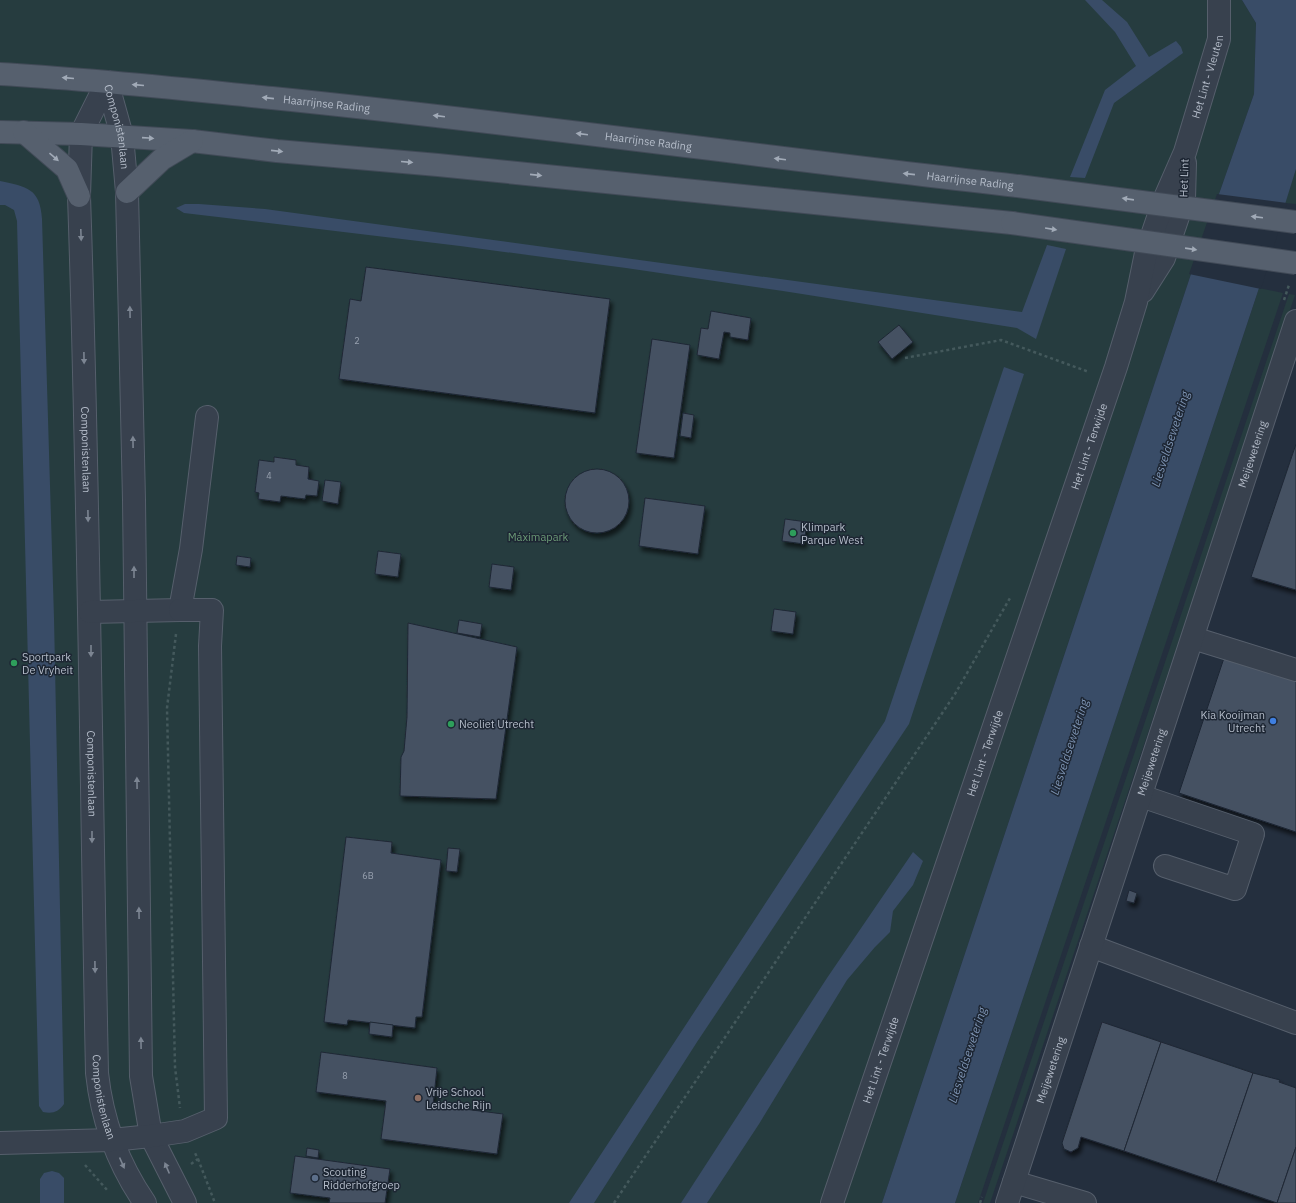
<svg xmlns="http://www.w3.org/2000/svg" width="1296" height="1203" font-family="'IBM Plex Sans',sans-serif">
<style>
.green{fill:#263c3f}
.water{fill:#394c67}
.pier{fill:#242f3e}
.building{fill:#455162;stroke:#1f2835;filter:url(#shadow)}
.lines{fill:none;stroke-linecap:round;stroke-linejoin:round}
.minor-casing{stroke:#565f6c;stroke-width:24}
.major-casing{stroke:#414a57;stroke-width:24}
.path{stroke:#44595c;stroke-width:2.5;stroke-dasharray:3 3;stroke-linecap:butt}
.minor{stroke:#38414e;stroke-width:22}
.major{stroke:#56606e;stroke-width:22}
.major-bridge-casing{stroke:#414a57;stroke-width:24;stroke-linecap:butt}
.major-bridge{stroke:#56606e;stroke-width:22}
.oneway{fill:#a1aab7}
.oneway2{fill:#7c8592}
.leisure-dot{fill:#2e9e5b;stroke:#1d2633;stroke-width:1.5}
.shop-dot{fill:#3f7fe0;stroke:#1d2633;stroke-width:1.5}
.education-dot{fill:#8d6e63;stroke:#1d2633;stroke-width:1.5}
.service-dot{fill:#5c6f8a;stroke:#1d2633;stroke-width:1.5}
.labels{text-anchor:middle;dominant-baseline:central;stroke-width:3;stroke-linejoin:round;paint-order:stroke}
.number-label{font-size:9px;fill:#98a1af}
.street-label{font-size:11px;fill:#b4bcc9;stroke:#1d2633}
.poi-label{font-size:11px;fill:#b4bcc9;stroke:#1d2633;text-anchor:start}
.park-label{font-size:11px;fill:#6b9a76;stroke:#1d2633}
.water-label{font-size:12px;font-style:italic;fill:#7c92b1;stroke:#1d2633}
</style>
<defs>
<filter id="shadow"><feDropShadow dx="2.5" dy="4.5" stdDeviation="2" flood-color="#0009"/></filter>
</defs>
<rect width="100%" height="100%" fill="#242f3e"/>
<g class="green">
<path d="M0,0H1242L1256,23L1254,94L1191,274L882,1203H0Z"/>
<path d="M1296,169V204L1285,203Z"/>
<path d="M1259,288L1283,293L978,1203H955Z"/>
<path d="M1289,294L1295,295L990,1203H983Z"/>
</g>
<g class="water">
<path d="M1085,0H1102L1127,22L1149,57L1176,41L1181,47L1183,53L1114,103L1085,178L1070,177L1105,90L1136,66L1115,32Z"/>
<path d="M1242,0H1296V169L1259,288L955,1203H882L1191,274L1254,94L1256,23Z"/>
<path d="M0,181C27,187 40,188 42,219L54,618L64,1104C58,1112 53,1114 43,1112L39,1106L17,221L14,210L5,205H0Z"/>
<path d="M185,204H199L265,209L1022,312L1047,245L1066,249L1036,339L1017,328L783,291L626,268L460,246L184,213L176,208Z"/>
<path d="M1004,367L1024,374L909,724L697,1042L594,1203H569L885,721Z"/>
<path d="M913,852L923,861L913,885L893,911L890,932L875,947L847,980L759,1124L707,1203H681L827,978Z"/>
<path d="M52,1171L59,1173L64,1178V1203H40V1179L44,1173Z"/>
</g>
<path class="pier" d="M1217,194L1287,203L1261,289L1189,274Z"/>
<g class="building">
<path d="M366,267L610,299L595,413L339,379L350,299L361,301Z"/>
<path d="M711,311L751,318L748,340L730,337V333L724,332L719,359L697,355L701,328L708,329Z"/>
<path d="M899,325L913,342L892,359L878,342Z"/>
<path d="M652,339L690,345L674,458L636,453Z"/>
<path d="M683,413L694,415L691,438L680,436Z"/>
<path d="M1296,444V590L1251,577Z"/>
<path d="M274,457L296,460V465L309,467L308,479L319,481L317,496L306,495L305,499L281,496L280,502L258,499L259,493L255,492L259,460L274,462Z"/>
<circle cx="597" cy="501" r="32"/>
<path d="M325,480L341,482L338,504L322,501Z"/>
<path d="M645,498L705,506L698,554L639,546Z"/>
<path d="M785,519L807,522L804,544L782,541Z"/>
<path d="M378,551L401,554L398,577L375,574Z"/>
<path d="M237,556L251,558L250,567L236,565Z"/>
<path d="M492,564L514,567L511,590L489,587Z"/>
<path d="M774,609L796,612L793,634L771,631Z"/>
<path d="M459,620L482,624L480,637L457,633Z"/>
<path d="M408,623L517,647L496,799L400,796L401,757L404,751L407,717Z"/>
<path d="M1225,655L1296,679V832L1179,793Z"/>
<path d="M346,837L392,842L391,853L441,860L422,1017H416L415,1028L348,1020L347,1025L324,1022Z"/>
<path d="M448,848L460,849L457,872L446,871Z"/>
<path d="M1129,890L1137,893L1134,903L1126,901Z"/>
<path d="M370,1022L393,1025L392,1037L369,1034Z"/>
<path d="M1102,1022L1161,1042L1124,1151L1081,1137L1078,1148L1071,1152L1064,1149L1062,1143Z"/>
<path d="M1161,1042L1253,1073L1216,1182L1124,1151Z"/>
<path d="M321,1052L437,1068L433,1105L503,1114L497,1154L381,1139L386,1101L316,1092Z"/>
<path d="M1253,1073L1280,1080L1279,1082L1296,1088V1147L1277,1203L1216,1182Z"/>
<path d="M1296,1147V1203H1277Z"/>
<path d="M307,1148L319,1150L318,1158L306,1156Z"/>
<path d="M295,1156L390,1169L385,1203H329L330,1198L290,1193Z"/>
</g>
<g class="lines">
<defs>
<g id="minor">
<path id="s1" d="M107,82L81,134L79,196C89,488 91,781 97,1073C102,1120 118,1164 145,1203"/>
<path id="s2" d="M107,82L122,136L127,192L134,500L141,1076L151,1136L185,1203"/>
<path d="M1143,291L1164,258L1184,199L1185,163"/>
<path d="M90,612L180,610L191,549L207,417"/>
<path d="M1193,638L1296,670"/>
<path d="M1141,796L1253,834L1235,889L1165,866"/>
<path d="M1091,946L1296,1023"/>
<path d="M0,1143L112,1140L151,1136L185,1131L216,1118L210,646L212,610H180"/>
<path d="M1014,1182L1085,1203"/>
<path id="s3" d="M832,1203L1116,367L1136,302L1146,253L1164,200L1185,152L1219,39V0"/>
<path id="s4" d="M1007,1203L1296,321"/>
</g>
<g id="major">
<path id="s5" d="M0,74C91,79 181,89 272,98C521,123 769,158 1018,186"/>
<path d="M0,132L81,134L192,141L277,151L438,165L1012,223"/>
<path d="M24,132L67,169L79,196"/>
<path d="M127,192L162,159L192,141"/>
</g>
</defs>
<use href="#minor" class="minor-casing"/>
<use href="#major" class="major-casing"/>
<g class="path">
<path d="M1284,300L1289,285"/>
<path d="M905,358L1001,340L1089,372"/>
<path d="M176,634L167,708L175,1067L180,1108"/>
<path d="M198,1159L215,1203"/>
<path d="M191,1164L198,1159L195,1153"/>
<path d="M85,1165L108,1191"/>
<path d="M614,1203L955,694L1010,598"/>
<path d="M980,1203L982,1197"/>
</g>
<use href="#minor" class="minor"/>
<use href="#major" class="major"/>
<defs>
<g id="major-bridge">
<path d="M1018,186L1296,222"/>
<path d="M1012,223L1296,263"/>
</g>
</defs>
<use href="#major-bridge" class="major-bridge-casing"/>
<use href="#major-bridge" class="major-bridge"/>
</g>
<defs><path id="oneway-solid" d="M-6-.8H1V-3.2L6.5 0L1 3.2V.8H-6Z"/></defs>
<g class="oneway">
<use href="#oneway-solid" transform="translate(68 78) rotate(-175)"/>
<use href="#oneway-solid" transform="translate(138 85) rotate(-175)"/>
<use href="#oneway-solid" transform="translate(268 98) rotate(-174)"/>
<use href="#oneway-solid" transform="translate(439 116) rotate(-173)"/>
<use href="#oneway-solid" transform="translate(582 134) rotate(-173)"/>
<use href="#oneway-solid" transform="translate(148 138) rotate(4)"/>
<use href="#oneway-solid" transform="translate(277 151) rotate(6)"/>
<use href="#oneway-solid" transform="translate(54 157) rotate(41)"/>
<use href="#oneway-solid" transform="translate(780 159) rotate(-173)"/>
<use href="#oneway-solid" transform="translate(407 162) rotate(5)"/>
<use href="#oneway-solid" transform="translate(909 174) rotate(-174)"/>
<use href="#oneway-solid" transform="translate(536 175) rotate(6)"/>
<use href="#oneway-solid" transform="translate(1128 199) rotate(-172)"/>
<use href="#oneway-solid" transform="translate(1257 217) rotate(-173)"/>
<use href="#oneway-solid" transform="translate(1051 229) rotate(9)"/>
<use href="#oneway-solid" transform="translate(1191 249) rotate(8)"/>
</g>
<g class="oneway2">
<use href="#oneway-solid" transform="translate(81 235) rotate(88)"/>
<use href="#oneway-solid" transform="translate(130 312) rotate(-91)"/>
<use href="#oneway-solid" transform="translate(84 358) rotate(89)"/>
<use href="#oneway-solid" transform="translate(133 442) rotate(-91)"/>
<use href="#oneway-solid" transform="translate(88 516) rotate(89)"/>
<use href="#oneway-solid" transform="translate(134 572) rotate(-90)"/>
<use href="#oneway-solid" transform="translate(91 651) rotate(90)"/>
<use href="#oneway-solid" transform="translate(137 783) rotate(-91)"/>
<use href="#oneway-solid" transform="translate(92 837) rotate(90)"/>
<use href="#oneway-solid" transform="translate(139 913) rotate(-91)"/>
<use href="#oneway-solid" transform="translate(95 967) rotate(89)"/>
<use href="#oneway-solid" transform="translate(141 1043) rotate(-91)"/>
<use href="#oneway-solid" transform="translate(122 1163) rotate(66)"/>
<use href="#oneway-solid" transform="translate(167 1168) rotate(-113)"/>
</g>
<g class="leisure-dot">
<circle cx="793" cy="533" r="4"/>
<circle cx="14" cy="663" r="4"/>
<circle cx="451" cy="724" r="4"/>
</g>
<circle class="shop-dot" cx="1273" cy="721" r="4"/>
<circle class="education-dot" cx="418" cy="1098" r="4"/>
<circle class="service-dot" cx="315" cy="1178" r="4"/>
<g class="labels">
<g class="number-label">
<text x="357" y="340">2</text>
<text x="269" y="475">4</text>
<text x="368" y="875">6B</text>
<text x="345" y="1075">8</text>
</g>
<g class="street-label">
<text stroke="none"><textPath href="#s3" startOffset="1188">Het Lint - Vleuten</textPath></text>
<text stroke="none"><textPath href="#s5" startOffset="328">Haarrijnse Rading</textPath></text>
<text stroke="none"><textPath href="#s2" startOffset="46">Componistenlaan</textPath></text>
<text stroke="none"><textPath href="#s5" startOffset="652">Haarrijnse Rading</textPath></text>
<text transform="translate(1184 178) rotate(-88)">Het Lint</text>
<text stroke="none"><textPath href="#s5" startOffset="976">Haarrijnse Rading</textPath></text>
<text stroke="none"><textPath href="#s3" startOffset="799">Het Lint - Terwijde</textPath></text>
<text stroke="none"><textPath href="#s1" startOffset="374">Componistenlaan</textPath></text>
<text stroke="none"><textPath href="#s4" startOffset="788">Meijewetering</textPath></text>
<text stroke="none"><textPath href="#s3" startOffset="475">Het Lint - Terwijde</textPath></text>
<text stroke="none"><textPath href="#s4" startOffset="464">Meijewetering</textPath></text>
<text stroke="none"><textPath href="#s1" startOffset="698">Componistenlaan</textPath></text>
<text stroke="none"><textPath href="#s3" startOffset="151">Het Lint - Terwijde</textPath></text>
<text stroke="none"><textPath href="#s4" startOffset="140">Meijewetering</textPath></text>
<text stroke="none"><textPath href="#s1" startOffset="1022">Componistenlaan</textPath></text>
</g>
<g class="poi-label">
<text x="801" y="527">Klimpark<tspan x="801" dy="13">Parque West</tspan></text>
<text x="22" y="657">Sportpark<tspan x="22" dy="13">De Vryheit</tspan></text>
<text x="1265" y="715" text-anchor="end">Kia Kooijman<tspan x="1265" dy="13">Utrecht</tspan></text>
<text x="459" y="724">Neoliet Utrecht</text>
<text x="426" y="1092">Vrije School<tspan x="426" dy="13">Leidsche Rijn</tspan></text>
<text x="323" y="1172">Scouting<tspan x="323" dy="13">Ridderhofgroep</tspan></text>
</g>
<g class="park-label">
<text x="538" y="537">Máximapark</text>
</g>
<g class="water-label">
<text transform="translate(1170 439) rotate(-72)">Liesveldsewetering</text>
<text transform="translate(1069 747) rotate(-72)">Liesveldsewetering</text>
<text transform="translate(967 1055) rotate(-72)">Liesveldsewetering</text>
</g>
</g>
</svg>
